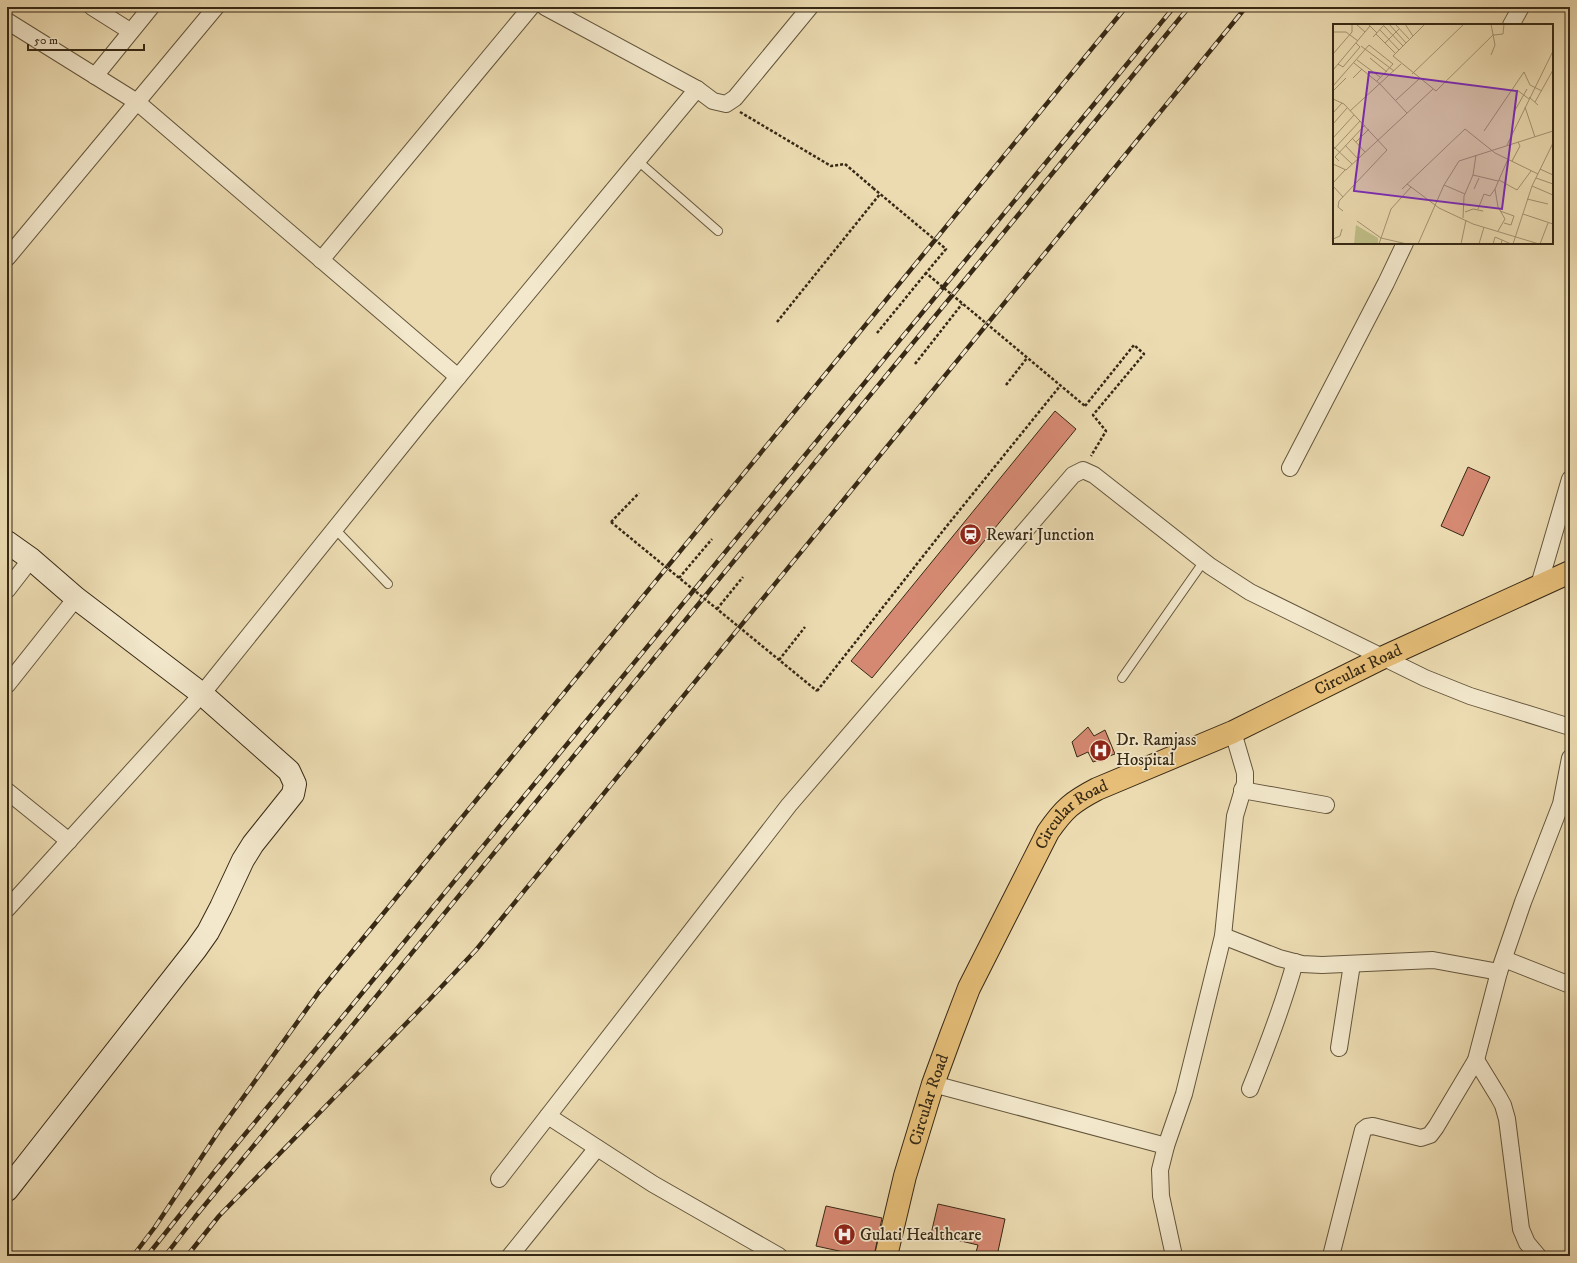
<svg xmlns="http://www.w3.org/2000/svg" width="1577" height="1263" font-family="'IM FELL DW Pica',serif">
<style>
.building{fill:#d58972;stroke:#372915}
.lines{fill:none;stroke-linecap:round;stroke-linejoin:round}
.lane-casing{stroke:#64563c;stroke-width:10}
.street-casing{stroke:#64563c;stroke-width:18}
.secondary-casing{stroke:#372915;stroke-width:24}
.primary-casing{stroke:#372915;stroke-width:24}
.path{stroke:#372915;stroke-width:2.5;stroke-dasharray:3 2;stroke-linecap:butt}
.lane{stroke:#f3e8cc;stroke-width:8}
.street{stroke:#f3e8cc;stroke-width:16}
.secondary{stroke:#f3e8cc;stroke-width:22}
.primary{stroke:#e6be78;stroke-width:22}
.rail-casing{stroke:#372915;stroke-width:4.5}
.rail{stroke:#f3e8cc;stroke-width:3;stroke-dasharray:9;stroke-linecap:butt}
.path-bridge{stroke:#372915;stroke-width:2.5;stroke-dasharray:3 2;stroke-linecap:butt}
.labels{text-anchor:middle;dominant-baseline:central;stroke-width:3.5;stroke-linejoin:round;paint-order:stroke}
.poi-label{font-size:17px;fill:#372915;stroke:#f3e8cc;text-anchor:start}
.street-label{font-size:17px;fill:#372915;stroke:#f3e8cc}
.inset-road{fill:none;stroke:#a49473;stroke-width:1}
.view{fill:#7b2cbf;fill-opacity:0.15;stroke:#7b2cbf;stroke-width:2}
.inset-edge{fill:none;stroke:#372915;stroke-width:2}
</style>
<rect width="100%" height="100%" fill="#ecdbb1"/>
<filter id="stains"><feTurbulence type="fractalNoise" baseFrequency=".005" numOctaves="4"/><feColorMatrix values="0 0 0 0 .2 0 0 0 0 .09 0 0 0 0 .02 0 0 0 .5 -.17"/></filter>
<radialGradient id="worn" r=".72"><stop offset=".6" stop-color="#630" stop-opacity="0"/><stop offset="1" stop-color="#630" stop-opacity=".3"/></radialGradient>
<g class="building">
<path d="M1055,411L1076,429L872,678L851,661Z"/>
<path d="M1468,467L1490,477L1463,536L1441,526Z"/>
<path d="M1088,727L1094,736L1105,730L1115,754L1093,762L1088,752L1077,757L1072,742Z"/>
<path d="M938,1204L1005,1219L997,1256H975L978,1245L931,1234Z"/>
<path d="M826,1206L882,1218L874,1256H862L816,1246Z"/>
</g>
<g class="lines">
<defs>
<g id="lane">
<path d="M638,161L718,231"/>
<path d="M335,529L388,584"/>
<path d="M1122,678L1204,561"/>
</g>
<g id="street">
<path d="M92,7L130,31"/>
<path d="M545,7L697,89L713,101L726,104L735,98L810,7"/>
<path d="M7,21L137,102L458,377"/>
<path d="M1511,25L1521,7"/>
<path d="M95,76L151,7"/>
<path d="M7,258L216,7"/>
<path d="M321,260L531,7"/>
<path d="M1290,468L1386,283L1405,243"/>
<path d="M1539,585L1570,479"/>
<path d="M7,590L31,559"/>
<path d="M7,685L76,598"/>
<path d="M1242,790L1326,805"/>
<path d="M7,791L69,841"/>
<path d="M7,909L202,694L424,418L697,89"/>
<path d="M1223,936L1279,958L1302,964L1322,965L1433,960L1499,972"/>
<path d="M1504,959L1570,985"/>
<path d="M1339,1048L1352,964"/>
<path d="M1476,1060L1498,1096L1503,1105L1507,1119L1521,1229L1527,1243L1538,1256"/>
<path d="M933,1084L1166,1146"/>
<path d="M1250,1089C1267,1047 1283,1006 1295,962"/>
<path d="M548,1116L653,1184L779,1256"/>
<path d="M499,1179L789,805L1073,475L1083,470L1094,475L1210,566L1250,592L1425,678L1470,696L1570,727"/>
<path d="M510,1256L597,1148"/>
<path d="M1174,1256L1161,1196L1160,1170L1166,1146L1184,1094L1223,936L1235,816L1245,783V773L1233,732"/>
<path d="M1331,1256L1363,1130L1367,1127L1373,1126L1421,1138L1430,1135L1436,1127L1476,1060L1499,972L1523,902L1561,804L1570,758"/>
</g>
<path id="secondary" d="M7,542L31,559L76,598L202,694L289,771L295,784L293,794L253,844L243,860L221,907L208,932L196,949L7,1190"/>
<g id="primary">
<path id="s1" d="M886,1256L905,1176L933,1084L951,1035L969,988L1048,832C1064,809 1072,802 1097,789L1233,732L1384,657L1570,572"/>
</g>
</defs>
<use href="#lane" class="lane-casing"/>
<use href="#street" class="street-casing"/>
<use href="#secondary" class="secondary-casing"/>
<use href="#primary" class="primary-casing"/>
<g class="path">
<path d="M740,112L831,166L845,164L873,188"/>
<path d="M777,322L880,194"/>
<path d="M877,333L926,273"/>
<path d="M915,364L962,304"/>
<path d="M1006,385L1027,358"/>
<path d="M1085,406L1134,345L1144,354L1093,415L1106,431L1091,456"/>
<path d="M611,522L639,493"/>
<path d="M679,578L712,539"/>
<path d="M717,609L743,577"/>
<path d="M779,660L805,627"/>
<path d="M817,691L946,527L1060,386"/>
</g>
<use href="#lane" class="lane"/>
<use href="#street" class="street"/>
<use href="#secondary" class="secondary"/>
<use href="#primary" class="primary"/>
<defs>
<g id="rail">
<path d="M133,1256L155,1227L219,1131L319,992L1126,7"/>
<path d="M147,1256L231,1151L349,1009L1174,7"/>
<path d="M165,1256L195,1217L1189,7"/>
<path d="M187,1256L219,1216L429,1000L476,950L1246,7"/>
</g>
</defs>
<use href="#rail" class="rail-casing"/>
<use href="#rail" class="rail"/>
<g class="path-bridge">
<path d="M873,188L946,249L926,273L1085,406"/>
<path d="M611,522L817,691"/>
</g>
</g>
<defs>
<symbol id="station-disc" viewBox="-11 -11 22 22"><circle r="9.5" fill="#8f2418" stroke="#f3e8cc"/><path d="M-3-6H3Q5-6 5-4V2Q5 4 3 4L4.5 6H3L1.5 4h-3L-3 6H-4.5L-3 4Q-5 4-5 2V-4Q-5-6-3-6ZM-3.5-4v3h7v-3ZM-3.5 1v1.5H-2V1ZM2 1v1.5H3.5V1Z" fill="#fff"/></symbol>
<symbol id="hospital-disc" viewBox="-11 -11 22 22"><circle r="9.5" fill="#8f2418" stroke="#f3e8cc"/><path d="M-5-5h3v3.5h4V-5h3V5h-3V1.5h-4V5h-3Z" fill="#fff"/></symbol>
</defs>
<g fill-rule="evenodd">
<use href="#station-disc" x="958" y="522" width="25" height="25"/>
<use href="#hospital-disc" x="1088" y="738" width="25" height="25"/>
<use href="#hospital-disc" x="832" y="1222" width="25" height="25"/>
</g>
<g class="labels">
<g class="poi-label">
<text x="986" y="535">Rewari Junction</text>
<text x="1116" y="740">Dr. Ramjass<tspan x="1116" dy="20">Hospital</tspan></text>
<text x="860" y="1235">Gulati Healthcare</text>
</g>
<g class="street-label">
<text stroke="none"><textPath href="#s1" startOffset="809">Circular Road</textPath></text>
<text stroke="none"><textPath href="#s1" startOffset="485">Circular Road</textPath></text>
<text stroke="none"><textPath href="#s1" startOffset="162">Circular Road</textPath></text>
</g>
</g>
<g transform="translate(1333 24)">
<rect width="220" height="220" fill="#ecdbb1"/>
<path d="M23,201L45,214V220H21Z" fill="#bfbe87"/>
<path class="inset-road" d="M23,0L32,8M35,0L44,9M56,0L73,19M62,0L76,15M72,0L80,12M92,0L60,32L103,67L161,10M51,2L70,22M47,6L66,26M0,8H13L25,17M43,10L62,29M161,11L170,10L171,0M40,13L52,0M52,19L66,5M28,22L61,47M0,30L19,8V0M158,31L162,21L158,0M37,34L54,48M24,36L47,53M21,39L47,60L74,89M5,40L10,43L27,23L23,19M0,46L37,2M191,48L197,61L209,67M79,50L131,0M20,54L29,45M0,62L36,21L60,40L44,57M184,66L196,75M0,67L13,54M196,73L205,81M0,75L11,80L54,126L6,177L5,183L10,187M63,76L86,55M202,78L220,46M192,83L202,113M17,87L68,40M181,88L194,65M0,89L9,79M0,100L14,84M151,107L191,48M0,114L21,91M19,114L32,128M23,118L36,105M12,121L25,135M174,121L220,27M0,122L19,140M0,126L27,97M6,137L2,133L32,101M179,137L187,122L185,118M0,140L13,146L100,65M207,145L220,151M140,151L165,157M203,154L220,160M166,156L184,166L198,147M0,159L12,146M74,160L106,184L140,200L206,220M111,161L132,170M0,162L10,173M199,162L220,171M69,165L132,105L162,129L205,150M141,165L146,154M162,165L165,183L172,195L165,207M194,175L215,180M145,185L151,170L157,172L162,165L175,135M167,187L181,192L178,201L171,199M132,188L140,185L150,187M190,190L220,200M130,194L131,172L140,151L143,131M24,197L48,214L74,220M0,215L7,212L9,205M46,220L58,185L78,163M85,220L111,161L126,137L220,107M128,220L133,196M146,220L151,203M160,220L162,213L169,216M168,220L169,216L178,220M180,220L199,162L220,119M207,220L215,199"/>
<path class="view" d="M36,48L184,67L169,185L21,167Z"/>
<rect width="220" height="220" class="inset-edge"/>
</g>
<rect width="1577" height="1263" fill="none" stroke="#ecdbb1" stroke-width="24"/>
<rect x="8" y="8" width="1561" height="1247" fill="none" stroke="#372915" stroke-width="2"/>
<rect x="12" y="12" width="1553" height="1239" fill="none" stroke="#372915"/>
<path d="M28 44v6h116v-6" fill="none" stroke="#372915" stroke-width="2"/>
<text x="34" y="44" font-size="12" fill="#372915" stroke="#f3e8cc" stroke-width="3" paint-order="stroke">50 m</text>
<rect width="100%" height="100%" filter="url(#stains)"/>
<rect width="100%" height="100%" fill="url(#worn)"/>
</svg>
